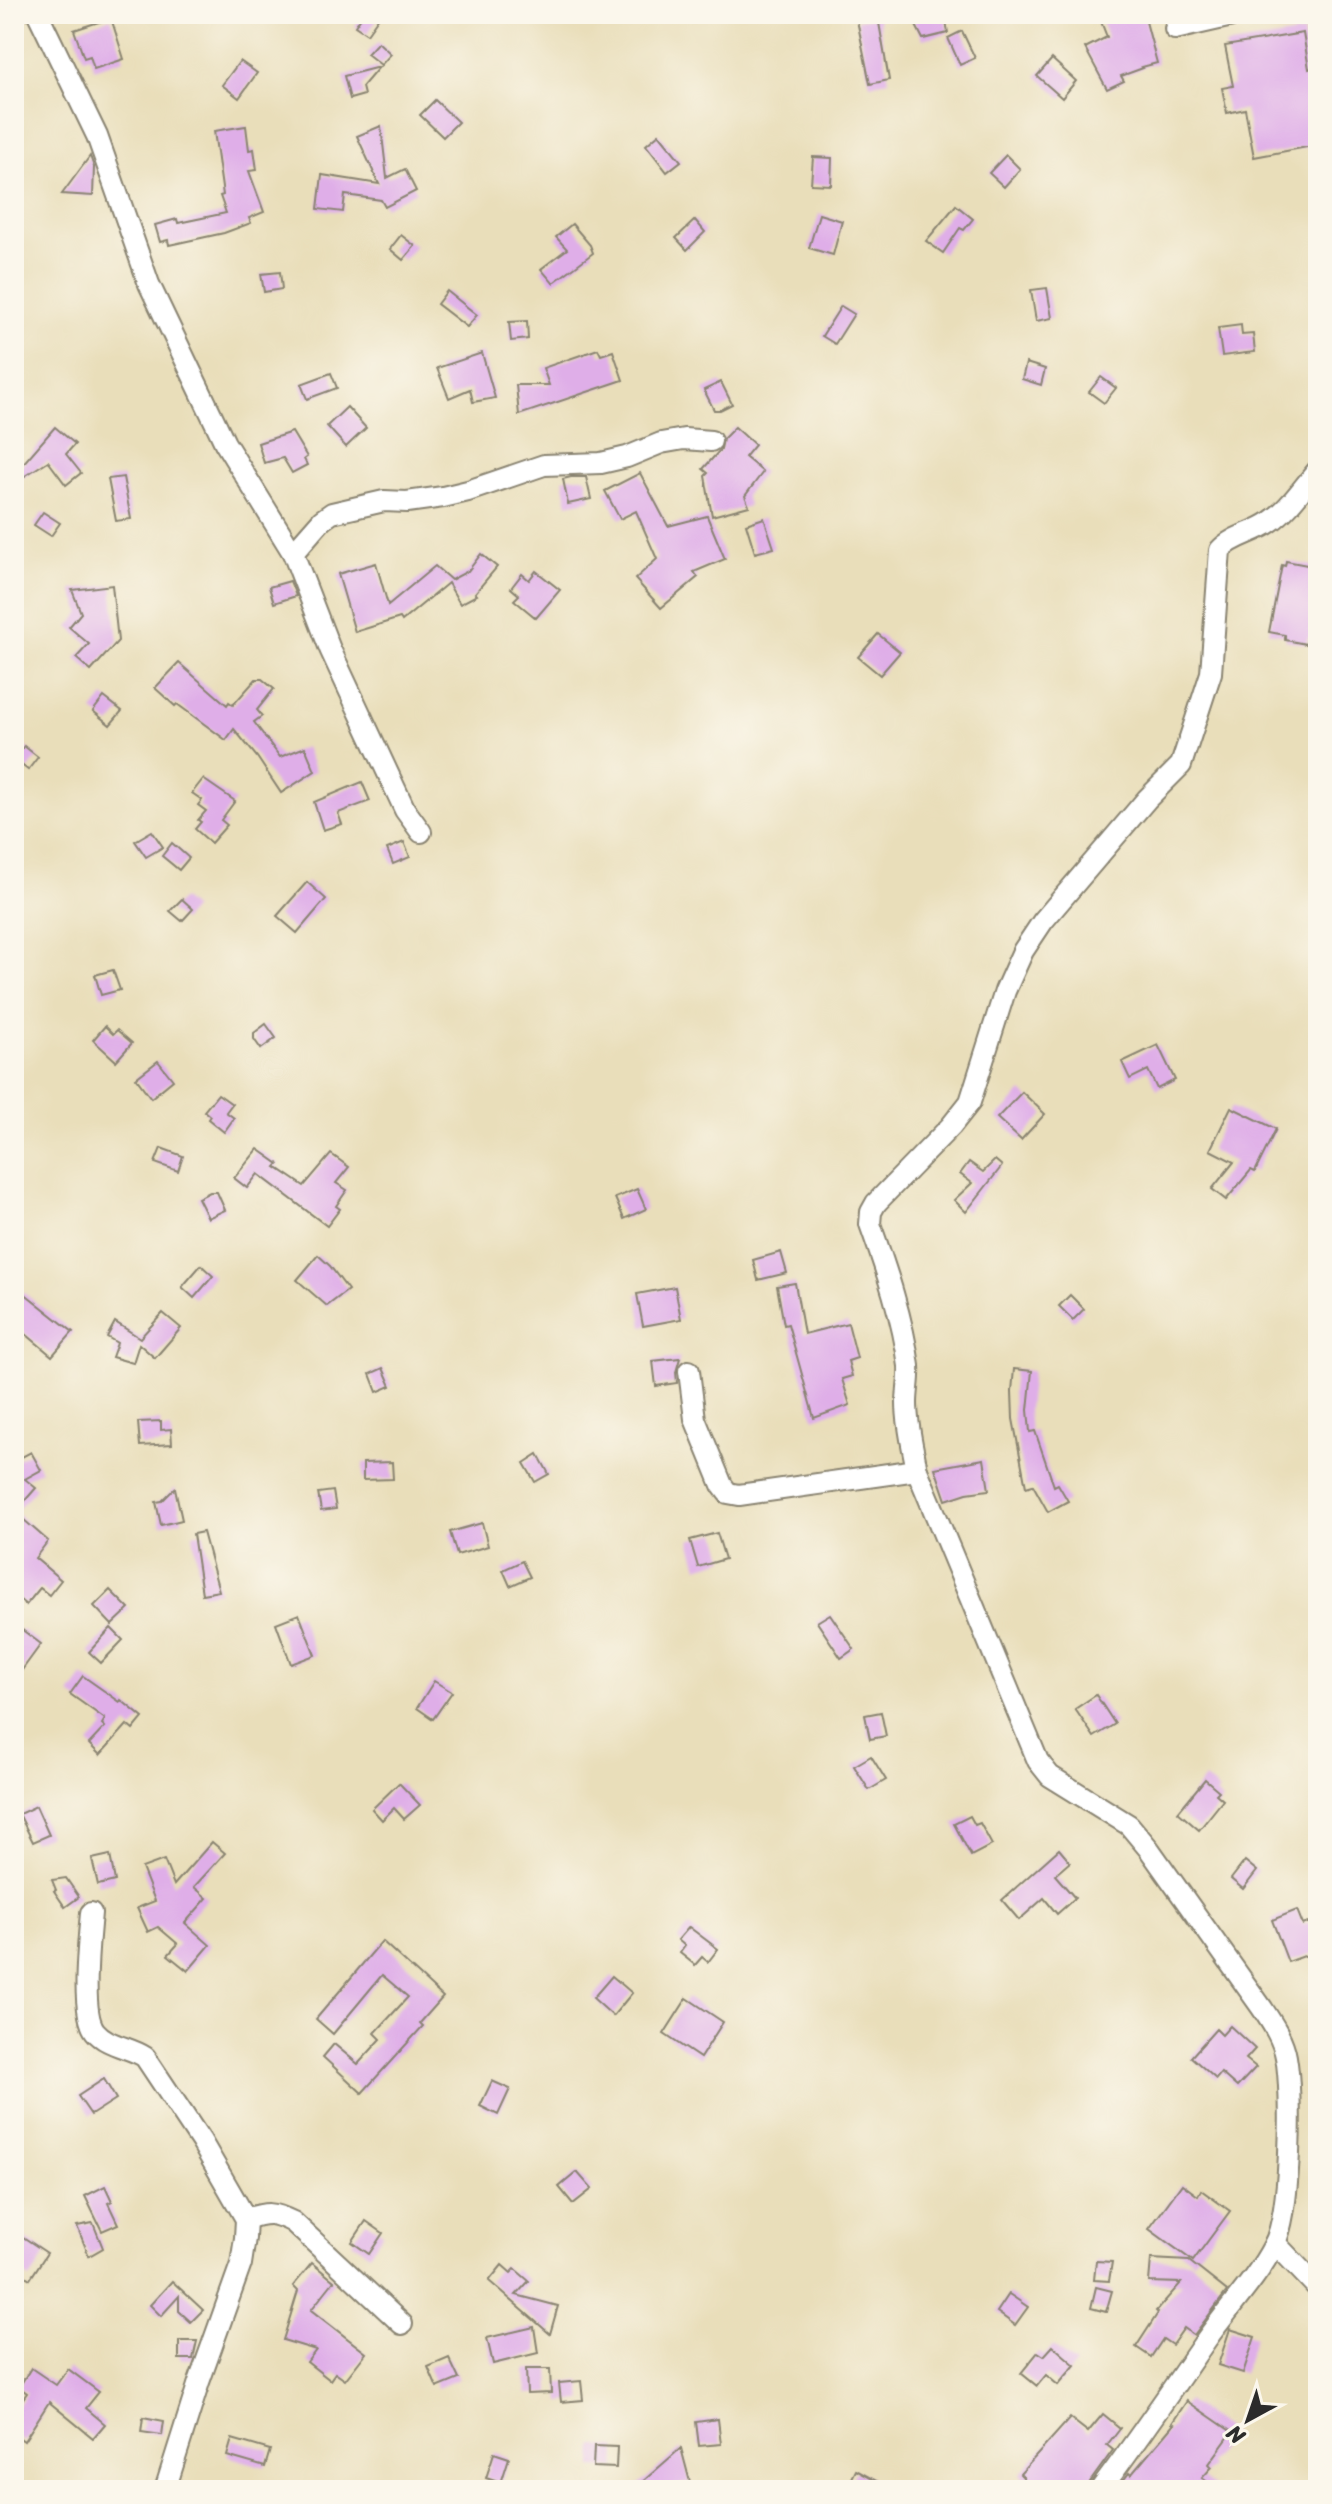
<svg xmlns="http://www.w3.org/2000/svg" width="1332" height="2504" font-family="Sriracha,sans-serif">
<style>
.building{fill:#dfaee8}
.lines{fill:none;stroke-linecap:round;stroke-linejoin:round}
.minor-casing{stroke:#8a8472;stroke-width:24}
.minor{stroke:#fff;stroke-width:20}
</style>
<rect width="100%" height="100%" fill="#fbf7ec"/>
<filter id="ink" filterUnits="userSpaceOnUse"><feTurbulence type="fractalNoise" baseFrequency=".0125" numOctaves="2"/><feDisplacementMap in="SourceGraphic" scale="16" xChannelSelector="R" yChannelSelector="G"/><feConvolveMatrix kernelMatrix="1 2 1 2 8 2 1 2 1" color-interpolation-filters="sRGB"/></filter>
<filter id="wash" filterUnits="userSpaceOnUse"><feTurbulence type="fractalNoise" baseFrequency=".006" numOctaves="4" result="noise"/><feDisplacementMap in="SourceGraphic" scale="32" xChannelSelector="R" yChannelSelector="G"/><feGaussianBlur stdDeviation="1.8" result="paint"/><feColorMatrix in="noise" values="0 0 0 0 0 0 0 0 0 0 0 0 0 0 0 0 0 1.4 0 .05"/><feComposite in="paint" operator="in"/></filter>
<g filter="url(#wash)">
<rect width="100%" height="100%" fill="#e9deba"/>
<g id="blocks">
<g class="building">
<path d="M363,14H381L367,34L355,26Z"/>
<path d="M910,14H945L948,33L923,39Z"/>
<path d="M1098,14H1144L1157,63L1142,67L1143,68L1121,76L1124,81L1107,89L1085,48L1107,37Z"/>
<path d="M878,17L889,80L870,84L857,20Z"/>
<path d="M111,18L124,59L94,69L90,56L84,58L74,30Z"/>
<path d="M962,31L975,58L960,65L948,38Z"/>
<path d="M1303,33L1309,69L1318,67V145L1254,157L1245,109L1227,113L1222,88L1233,86L1225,46Z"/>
<path d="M378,42L391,54L381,65L367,54Z"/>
<path d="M1052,59L1076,81L1062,98L1037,76Z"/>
<path d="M240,61L257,73L239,98L222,85Z"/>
<path d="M379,67L362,87L364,95L350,99L344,76Z"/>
<path d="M435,100L458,122L443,137L420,115Z"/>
<path d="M246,126L249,150L254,149L257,170L249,171L264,212L249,218L251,223L224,233L169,245L168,240L160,242L155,225L177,219L178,223L226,213L220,196L223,195L214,131Z"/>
<path d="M381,126L387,178L405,169L416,191L385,207L381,200L345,195L343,212L318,209L322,175L379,184L357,136Z"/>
<path d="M659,134L681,161L667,172L646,145Z"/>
<path d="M1006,155L1020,169L1004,187L989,173Z"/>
<path d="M90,156L94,167L93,196L62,194Z"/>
<path d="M813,157L832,158L831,185L811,184Z"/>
<path d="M956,205L973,219L964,230L960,228L943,253L926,241Z"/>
<path d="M819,214L842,221L833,255L809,248Z"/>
<path d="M695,220L705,232L687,250L676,238Z"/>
<path d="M572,224L590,245L593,253L553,283L541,269L567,249L556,237Z"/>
<path d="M401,235L415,246L403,260L390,249Z"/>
<path d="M280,272L282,289L264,292L261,274Z"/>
<path d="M1047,288L1052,318L1036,321L1031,290Z"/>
<path d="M447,291L477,315L467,327L437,304Z"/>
<path d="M841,306L854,314L835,344L822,336Z"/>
<path d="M527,321L528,339L511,341L509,322Z"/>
<path d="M1241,325L1242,335L1253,334L1255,352L1222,356L1218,328Z"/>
<path d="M598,349L601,355L613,351L623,380L519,415L516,385H549L543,368Z"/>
<path d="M482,353L495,398L473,402L470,389L449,398L437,368Z"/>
<path d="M1026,363L1045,369L1041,385L1022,379Z"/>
<path d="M331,373L337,388L307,399L301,384Z"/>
<path d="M1101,377L1116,388L1104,403L1089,392Z"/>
<path d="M721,382L732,404L720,410H714L704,390Z"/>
<path d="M347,407L366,428L346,447L327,426Z"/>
<path d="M55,427L75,444L66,454L81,473L66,485L48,461L14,483V474Z"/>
<path d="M735,427L755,445L745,457L763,472L745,496L749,506L712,516L705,476L708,473L703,469L721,449L723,439Z"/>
<path d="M292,432L307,457L304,459L307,465L292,473L283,458L264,463L258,443Z"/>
<path d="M640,473L668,526L707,516L725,559L694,572L698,577L661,608L635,579L657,559L636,511L620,519L605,491Z"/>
<path d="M123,477L131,519L116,521L108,479Z"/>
<path d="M571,477H586L591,499L568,504L563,479Z"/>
<path d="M43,512L60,523L51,536L34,525Z"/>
<path d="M764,518L774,548L755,553L746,524Z"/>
<path d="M481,554L497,567L475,593L477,595L460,604L448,583L402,621L400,618L355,632L338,574L376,563L388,605L435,566L451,580L468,571Z"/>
<path d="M1286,561L1318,567V639L1308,637L1306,644L1285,640V635L1269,632L1282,565L1285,566Z"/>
<path d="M536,571L560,590L536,618L514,600L519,595L511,588L522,574L529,580Z"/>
<path d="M290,581L296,596L274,603L269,587Z"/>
<path d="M112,585L118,641L91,671L76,658L89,644L69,627L81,613L72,590Z"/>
<path d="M878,634L900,652L880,675L858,657Z"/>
<path d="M179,663L227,705L229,702L233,705L256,679H262L274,689L257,710L262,716L254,722L280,757L305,747L315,771L281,793L257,757L234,729L226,740L177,704L175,706L155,688Z"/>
<path d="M104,697L122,711L110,725L93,711Z"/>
<path d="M24,746L38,757L28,770L14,759Z"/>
<path d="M203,779L235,801L221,820L227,825L211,843L195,829L201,822L198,820L206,811L198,805L202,800L192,793Z"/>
<path d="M362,782L370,801L338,813L342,824L323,830L314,802Z"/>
<path d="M152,831L163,847L146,857L135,841Z"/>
<path d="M404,842L410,857L393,864L387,849Z"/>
<path d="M172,843L189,858L179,870L162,856Z"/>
<path d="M307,882L326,899L297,933L277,916Z"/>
<path d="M182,899L193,909L182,921L170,911Z"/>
<path d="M113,970L120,990L101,995L95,975Z"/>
<path d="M266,1024L276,1038L261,1049L254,1039V1033Z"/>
<path d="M105,1026L113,1034L117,1030L132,1043L116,1061L93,1040Z"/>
<path d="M1158,1045L1175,1080L1157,1089L1148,1070L1130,1079L1122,1062Z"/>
<path d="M158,1061L173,1080L151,1098L136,1078Z"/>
<path d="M1022,1092L1045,1114L1021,1140L997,1118Z"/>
<path d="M218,1094L232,1104L226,1112L234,1118L224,1132L208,1119L210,1116L204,1111Z"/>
<path d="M1231,1107L1276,1129L1255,1172L1251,1170L1226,1200L1212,1189L1234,1162L1210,1150Z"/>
<path d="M161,1148L183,1156L178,1171L155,1163Z"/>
<path d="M258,1149L279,1164L276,1167L304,1186L331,1154L349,1167L336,1183L347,1190L336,1206L340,1209L327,1226L258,1174L247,1188L234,1178Z"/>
<path d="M995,1160L1002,1166L966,1212L954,1200L972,1183L960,1174L969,1162L983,1172Z"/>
<path d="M637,1189L646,1209L624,1219L615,1198Z"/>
<path d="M210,1192H217L225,1210L208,1218L198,1198Z"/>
<path d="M781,1252L787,1273L758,1280L753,1260Z"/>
<path d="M318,1255L330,1266L348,1290L327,1306L297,1280Z"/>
<path d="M201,1265L213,1276L194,1298L182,1287Z"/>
<path d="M795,1283L804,1334L848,1323L857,1358L848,1361L852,1376L842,1379L850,1405L814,1418L788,1324L784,1325L777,1286Z"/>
<path d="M14,1285L73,1332L52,1356L14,1324Z"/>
<path d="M675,1287L681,1319L643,1326L637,1294Z"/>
<path d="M1070,1295L1084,1309L1073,1320L1059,1306Z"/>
<path d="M163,1313L181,1328L155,1358L139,1344L133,1363L112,1357L117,1343L107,1337L115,1322L140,1338Z"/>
<path d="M680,1358L676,1372L677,1383L656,1386L653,1361Z"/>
<path d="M383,1368L391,1386L377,1392L370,1374Z"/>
<path d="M1014,1369L1032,1371L1028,1410L1030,1432L1035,1431L1054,1486L1058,1484L1068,1501L1048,1512L1033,1485L1026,1487L1013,1419L1012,1391Z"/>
<path d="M161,1421V1430L171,1429L172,1444L140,1446L138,1422Z"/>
<path d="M31,1452L41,1470L25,1479L36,1488L15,1512L48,1541L35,1558L61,1580L49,1595L40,1588L26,1605L14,1595V1461Z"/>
<path d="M538,1454L549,1474L535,1482L524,1463Z"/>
<path d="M984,1459L989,1490L967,1493L946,1500L935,1468Z"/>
<path d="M392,1462L393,1479L363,1480V1463Z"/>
<path d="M175,1488L182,1520L161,1525L156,1502L162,1501Z"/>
<path d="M333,1491L336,1509L321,1511L318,1493Z"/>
<path d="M482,1523L488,1546L457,1555L450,1532Z"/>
<path d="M203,1532L219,1591L202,1594L193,1534Z"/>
<path d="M717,1533L725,1559L698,1567L690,1540Z"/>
<path d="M522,1561L530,1577L510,1586L503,1570Z"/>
<path d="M110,1590L129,1609L112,1625L94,1606Z"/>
<path d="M299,1614L315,1655L291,1664L276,1623Z"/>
<path d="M830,1614L854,1649L841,1658L817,1622Z"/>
<path d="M111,1628L123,1640L101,1663L89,1652Z"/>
<path d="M21,1629L41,1644L14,1681V1639Z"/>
<path d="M83,1676L120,1702L121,1700L143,1718L133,1730L127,1725L100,1755L89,1744L105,1727L102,1724L105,1719L70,1694Z"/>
<path d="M434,1681L452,1692L433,1719L417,1708Z"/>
<path d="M1096,1695L1115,1724L1094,1737L1075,1709Z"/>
<path d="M881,1712L886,1736L870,1739L865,1715Z"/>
<path d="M871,1756L886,1780L869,1790L854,1766Z"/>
<path d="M1205,1779L1219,1791L1216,1794L1223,1800L1199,1830L1178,1812Z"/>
<path d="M399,1783L420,1805L404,1819L394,1808L382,1820L372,1809Z"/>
<path d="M36,1806L49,1835L33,1842L19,1814Z"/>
<path d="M970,1816L975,1825L980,1823L992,1845L971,1856L954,1824Z"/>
<path d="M212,1842L225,1853L194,1887L207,1898L185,1923L210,1945L188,1971L168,1955L178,1944L158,1927L148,1932L137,1908L155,1901L142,1868L164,1860L174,1885Z"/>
<path d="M1059,1849L1070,1862L1055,1875L1075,1898L1057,1914L1044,1898L1019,1920L1002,1900Z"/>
<path d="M110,1855L115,1881L98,1885L92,1859Z"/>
<path d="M1245,1861L1257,1871L1243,1889L1231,1879Z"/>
<path d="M66,1878L79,1897L65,1907L54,1891L56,1890L52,1880Z"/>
<path d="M1297,1910L1303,1925L1318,1919V1951L1288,1962L1272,1920Z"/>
<path d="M689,1927L718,1949L708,1962L702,1957L695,1965L680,1953L685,1946L678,1940Z"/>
<path d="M382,1941L443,1997L420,2023L423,2026L362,2093L323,2057L334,2044L358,2064L381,2039L375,2033L408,1997L382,1975L333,2034L316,2019Z"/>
<path d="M612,1976L632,1993L613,2016L593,1998Z"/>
<path d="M687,1998L723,2022L700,2058L664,2034Z"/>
<path d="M1230,2026L1255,2049L1246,2059L1256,2067L1237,2087L1221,2073L1216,2079L1191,2057L1216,2029L1222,2035Z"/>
<path d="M104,2079L116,2099L91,2115L78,2096Z"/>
<path d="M492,2081L510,2089L498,2115L480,2106Z"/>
<path d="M577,2172L592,2189L573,2204L559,2187Z"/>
<path d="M1182,2184L1198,2196L1201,2190L1230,2211L1193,2261L1149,2229Z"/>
<path d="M105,2186L112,2201L108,2203L118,2224L102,2231L85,2196Z"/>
<path d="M366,2221L383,2233L369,2254L352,2242Z"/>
<path d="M93,2223L103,2248L89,2256L77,2226Z"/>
<path d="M14,2231L47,2253L30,2279L14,2268Z"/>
<path d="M1151,2259L1189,2261L1227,2291L1194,2335L1184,2328L1172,2345L1163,2339L1151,2357L1136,2347L1158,2313L1156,2311L1181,2283L1149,2282Z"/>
<path d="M1096,2261L1112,2262L1109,2281L1094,2280Z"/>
<path d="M312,2263L334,2281L311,2310L366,2353L345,2380L335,2373L330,2380L307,2362L316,2350L283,2340L298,2291L293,2286Z"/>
<path d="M502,2265L511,2273L515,2269L529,2281L516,2295L558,2306L550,2334L489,2281Z"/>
<path d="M172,2281L203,2310L191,2322L179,2311V2296L161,2316L150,2305Z"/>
<path d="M1096,2287L1112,2291L1106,2312L1091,2308Z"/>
<path d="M1009,2294L1028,2307L1015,2325L997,2312Z"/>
<path d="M534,2327L538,2353L493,2364L487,2338Z"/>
<path d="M1230,2329L1255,2337L1243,2373L1218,2365Z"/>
<path d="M179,2341H197L193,2359H179Z"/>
<path d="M1053,2346L1075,2365L1058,2385L1046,2375L1037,2386L1021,2373L1038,2352L1044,2356Z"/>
<path d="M449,2358L459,2379L437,2388L428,2367Z"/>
<path d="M31,2368L56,2385L68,2369L99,2392L86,2408L105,2424L93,2438L49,2402L24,2441L14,2434V2411L27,2393L19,2387Z"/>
<path d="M526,2369H550L551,2393L527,2394Z"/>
<path d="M581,2381L583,2400L561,2402L559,2383Z"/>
<path d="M1187,2401L1232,2432L1209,2464L1212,2467L1202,2478L1219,2490H1116L1129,2473L1131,2475L1174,2424L1172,2423Z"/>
<path d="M1103,2414L1120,2428L1107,2445L1113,2450L1090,2482L1087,2490H1029L1020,2482L1024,2478L1020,2474L1070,2418L1088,2432Z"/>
<path d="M143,2417L164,2421L162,2435L141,2432Z"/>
<path d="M718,2419L721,2444L699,2446L696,2422Z"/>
<path d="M232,2439L270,2450L265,2467L227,2456Z"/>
<path d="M594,2446L617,2447L616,2468L593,2467Z"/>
<path d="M681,2448L690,2482L675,2486L679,2490H633Z"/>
<path d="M494,2453L509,2458L501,2483L486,2478Z"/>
<path d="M856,2470L893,2490H846Z"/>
</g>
</g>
</g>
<g filter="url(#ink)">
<use href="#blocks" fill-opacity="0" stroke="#8a8472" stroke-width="2"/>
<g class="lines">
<defs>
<g id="minor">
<path d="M38,14L97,136L149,284L225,443L293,553L330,649L405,810L421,832"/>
<path d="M1175,29L1241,14"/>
<path d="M293,553L322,520L332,513L384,501L407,502L443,497L468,491L544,465L601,463L627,457L661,443L684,439L711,441"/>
<path d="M689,1371L695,1419L722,1485L728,1493L739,1495L917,1470"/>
<path d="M91,1913C89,1938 80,2012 95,2031C107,2046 130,2047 145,2057L201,2141L246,2219L245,2238L241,2264L199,2382L165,2490"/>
<path d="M246,2219C267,2212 273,2212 293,2222L402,2324"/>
<path d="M1275,2243L1318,2288"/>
<path d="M1100,2490C1137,2441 1171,2391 1206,2340C1228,2308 1256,2280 1274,2245C1291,2212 1293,2095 1286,2057C1283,2039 1272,2023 1262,2008L1149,1849L1129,1825L1050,1776L1038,1761L917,1470C913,1448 907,1426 907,1403C907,1391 910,1379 909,1366C903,1319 886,1269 870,1224L871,1212L876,1203L951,1126L970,1102L1005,991L1023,951L1043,921L1147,799L1181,765L1211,673L1220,550C1232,536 1255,533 1270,522C1289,509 1303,487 1318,470"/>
</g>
</defs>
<use href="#minor" class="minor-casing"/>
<use href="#minor" class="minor"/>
</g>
</g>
<rect width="1332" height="2504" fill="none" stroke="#fbf7ec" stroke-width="48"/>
<g transform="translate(1248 2420) rotate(220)" stroke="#fbf7ec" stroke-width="6" paint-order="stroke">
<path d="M0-6L14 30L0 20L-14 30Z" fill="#2b2b2b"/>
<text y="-12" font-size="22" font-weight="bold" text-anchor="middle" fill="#2b2b2b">N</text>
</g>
</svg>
